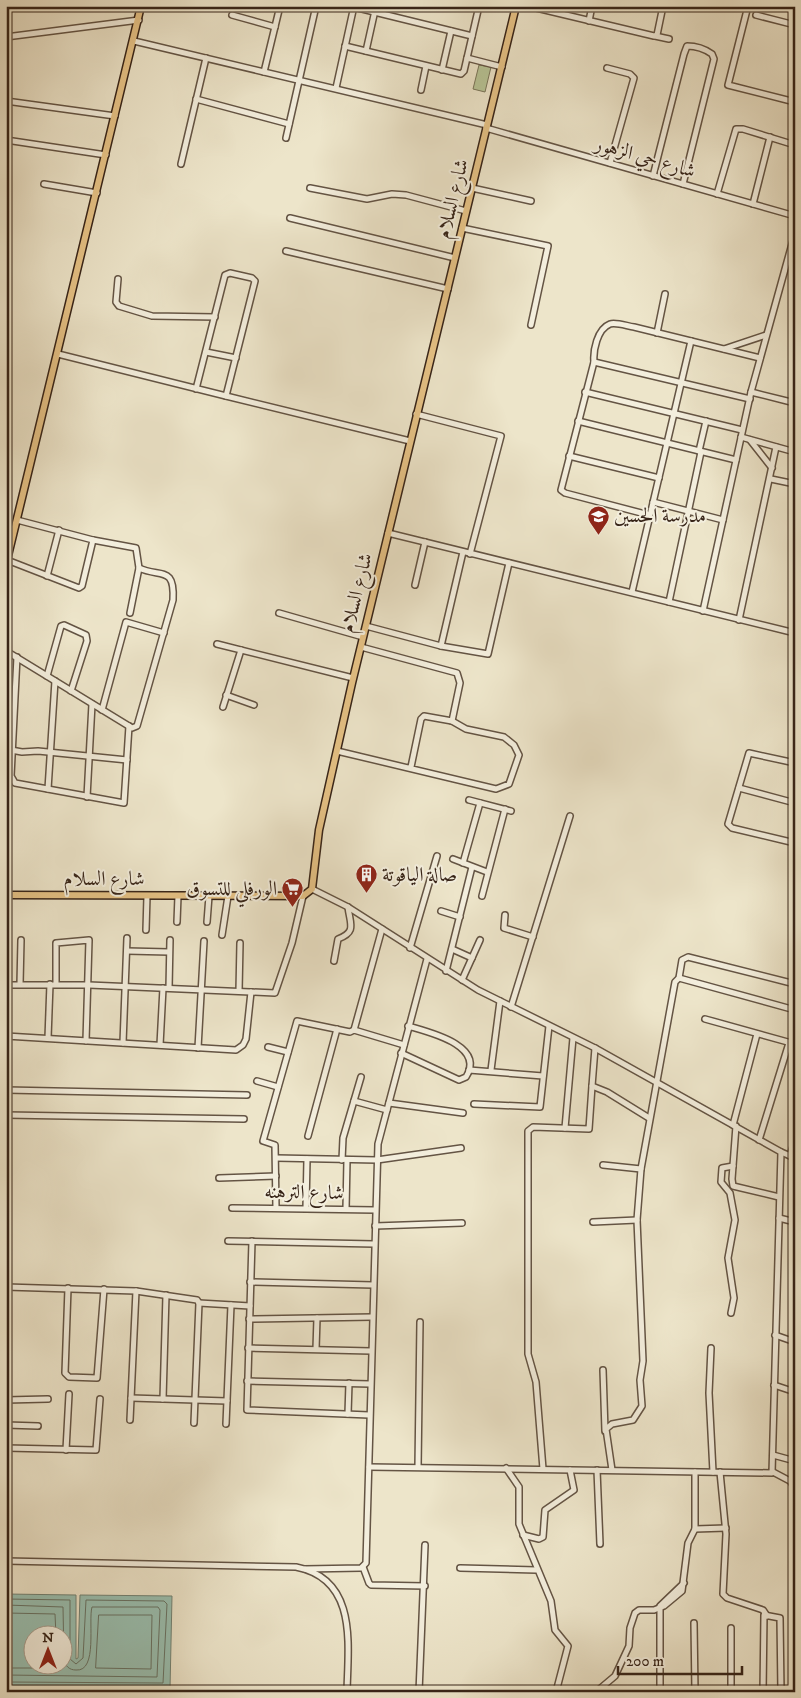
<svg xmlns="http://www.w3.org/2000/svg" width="801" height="1698" font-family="'IM FELL DW Pica',Amiri,serif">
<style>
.green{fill:#b8c597;stroke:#787458}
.water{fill:#9ac0b1;stroke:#728274;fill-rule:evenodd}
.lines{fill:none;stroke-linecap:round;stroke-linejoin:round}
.shore{stroke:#687264;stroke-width:1}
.minor-casing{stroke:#645444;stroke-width:8}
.major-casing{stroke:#372418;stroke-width:9}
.minor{stroke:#f3eedd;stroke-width:5}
.major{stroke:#e6c285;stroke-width:6}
.labels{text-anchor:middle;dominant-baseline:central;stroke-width:4;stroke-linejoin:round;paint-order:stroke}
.street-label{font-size:20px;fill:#372418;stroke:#f3eedd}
.poi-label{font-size:20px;fill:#372418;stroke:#f3eedd;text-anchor:start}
</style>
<rect width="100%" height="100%" fill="#ede5ca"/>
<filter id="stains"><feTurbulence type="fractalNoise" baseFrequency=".004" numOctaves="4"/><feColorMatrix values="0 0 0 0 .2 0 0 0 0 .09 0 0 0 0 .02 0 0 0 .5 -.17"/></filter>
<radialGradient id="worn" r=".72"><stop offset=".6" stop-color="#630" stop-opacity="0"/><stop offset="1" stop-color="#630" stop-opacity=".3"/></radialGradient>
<path class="green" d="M479,65L491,67L485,92L473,89Z"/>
<path class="water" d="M6,1594L76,1595V1659L78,1658L80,1595L172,1596L170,1689L6,1687ZM32,1636H62V1666H32Z"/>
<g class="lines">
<g class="shore">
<path d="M6,1599L70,1600V1659L76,1664L83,1658L86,1600L164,1601L167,1604L163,1683L6,1682"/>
<path d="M6,1605L63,1607L64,1661C66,1666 69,1670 76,1670C98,1672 88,1621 92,1607H158L160,1610L157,1677L6,1675"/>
<path d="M6,1613L55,1614L56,1636"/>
<path d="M99,1615H152L151,1669L96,1668Z"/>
<path d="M6,1668H56L58,1666"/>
</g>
<defs>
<g id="minor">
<path d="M528,6L654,36L657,35L663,6"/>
<path d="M748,6L728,85L795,102"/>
<path d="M354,7L472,36"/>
<path d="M232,15L275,27"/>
<path d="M756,15L795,25"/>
<path d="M589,21L592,6"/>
<path d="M655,36L669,39"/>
<path d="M6,37L139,20"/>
<path d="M134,41L487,125"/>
<path d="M345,46L461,74L464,71L479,6"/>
<path d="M366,51L376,6"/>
<path d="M467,58L502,67"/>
<path d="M607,68L630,74L634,78L610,163"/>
<path d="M442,70L451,31"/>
<path d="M264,72L280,6"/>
<path d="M336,88L354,6"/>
<path d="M421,90L426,66"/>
<path d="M196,99L289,124"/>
<path d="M6,101L115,116"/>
<path d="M486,128L795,216"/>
<path d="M286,138L316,6"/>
<path d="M6,140L106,155"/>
<path d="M181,164L206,58"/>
<path d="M653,176L684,54L687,46C695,46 705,49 712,54L714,59L683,184"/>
<path d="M44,184L97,193"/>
<path d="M310,188L367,199L392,194L406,195L466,211"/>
<path d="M472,188L531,201"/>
<path d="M717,194L736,129H743L795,145"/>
<path d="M753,204L770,137"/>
<path d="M290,218L455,258"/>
<path d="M462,228L548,246L531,325"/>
<path d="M286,251L448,289"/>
<path d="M118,279L116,302L119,306L152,316L215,317"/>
<path d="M657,333L665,294"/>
<path d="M724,349L766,335"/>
<path d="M206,352L236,358"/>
<path d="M58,354L226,396L255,281L252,278L230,273L225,275L196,389"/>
<path d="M594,362L750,399"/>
<path d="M585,392L742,430"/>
<path d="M751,392L795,403"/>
<path d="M226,396L410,441"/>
<path d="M416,414L501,436L470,554"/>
<path d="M578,421L736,460"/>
<path d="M741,437L795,452"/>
<path d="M750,440L772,468"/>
<path d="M699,451L706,421"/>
<path d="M569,456L659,478"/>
<path d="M771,479L795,484"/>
<path d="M653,502L723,520"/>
<path d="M649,515L565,493L561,490L594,362C593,351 597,329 610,324C616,322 627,326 634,327L760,358"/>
<path d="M388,533L795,633"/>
<path d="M7,560L79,588L82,586L93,540L17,520"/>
<path d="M47,576L59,530"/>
<path d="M415,585L425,542"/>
<path d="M632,592L691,341"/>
<path d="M669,602L701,452"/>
<path d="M703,611L751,392L795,233"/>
<path d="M130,613L139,568"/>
<path d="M279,613L363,637"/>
<path d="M739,620L776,447"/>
<path d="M366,626L441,646L488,654L509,563"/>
<path d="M217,644L353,678"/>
<path d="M441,646L463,552"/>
<path d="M361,647L457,673L460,683L452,721"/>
<path d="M6,651L132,728L137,726L173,600C175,565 160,578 139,568L136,548L93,540"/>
<path d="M17,657L11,776L15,783L124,803L129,726"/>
<path d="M47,676L61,626L64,625L86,635L87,641L71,691"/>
<path d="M226,695L254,705"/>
<path d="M223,707L241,650"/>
<path d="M102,710L126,622L164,633"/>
<path d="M11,750L22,752L38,751L127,760"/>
<path d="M337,751L496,789L509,784L519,755L514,745L504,737L466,729L452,721L424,716L421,719L411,767"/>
<path d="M795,763L749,753L728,824L732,828L795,843"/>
<path d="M739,788L795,803"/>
<path d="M48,789L55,681"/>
<path d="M87,797L92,704"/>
<path d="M469,800L511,811"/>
<path d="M453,859L487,872"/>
<path d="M463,863L480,803"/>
<path d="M312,889L348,907L478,990L595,1048L781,1152L772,1473L369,1467"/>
<path d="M482,896L505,809"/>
<path d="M441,911L460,917"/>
<path d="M505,915L504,928L533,937"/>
<path d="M177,922L178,896"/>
<path d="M207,922L209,896"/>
<path d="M146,930L147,896"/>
<path d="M222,935L228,896"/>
<path d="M410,948L437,856"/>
<path d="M452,949L472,958"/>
<path d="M127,951L169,952"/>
<path d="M334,961L338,939C357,932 350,924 348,907"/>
<path d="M446,971L472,867"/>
<path d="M679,978L795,1010"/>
<path d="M462,980L480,940"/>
<path d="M20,984L21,940"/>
<path d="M56,984V943L89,940L86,1041"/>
<path d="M6,985H89L275,993L292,943L303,896"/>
<path d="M169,988L170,940"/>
<path d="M239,991L240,943"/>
<path d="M511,1007L570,816"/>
<path d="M705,1019L795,1044"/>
<path d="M354,1030L382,929"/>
<path d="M6,1036L236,1050L243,1045L246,1039L251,992"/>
<path d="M48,1038L50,984"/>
<path d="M123,1043L127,938"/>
<path d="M160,1045L163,988"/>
<path d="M268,1047L288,1052"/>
<path d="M198,1048L204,941"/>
<path d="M595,1048L592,1086L607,1092L649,1118"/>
<path d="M401,1053L459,1080L466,1077C486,1045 428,1032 408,1026"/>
<path d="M469,1070L543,1076"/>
<path d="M491,1070L500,1001"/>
<path d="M257,1081L278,1087"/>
<path d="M6,1090L247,1095"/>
<path d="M354,1101L387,1110"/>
<path d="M389,1103L463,1113"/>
<path d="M474,1104L540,1107L549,1026"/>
<path d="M6,1115L244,1119"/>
<path d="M733,1125L757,1034"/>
<path d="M736,1126L732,1179L733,1186L779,1197"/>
<path d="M565,1128L573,1038"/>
<path d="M308,1136L337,1029"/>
<path d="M759,1140L789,1043"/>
<path d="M781,1152L795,1158"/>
<path d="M790,1156L795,1140"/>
<path d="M276,1158L377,1160L461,1148"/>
<path d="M342,1160L343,1138L361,1077"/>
<path d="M603,1165L641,1169"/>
<path d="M219,1178L276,1176"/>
<path d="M232,1208L375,1210"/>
<path d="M276,1208L275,1145L263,1141L297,1021L350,1032L354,1030L404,1045"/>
<path d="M306,1208L307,1159"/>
<path d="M346,1209L347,1160"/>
<path d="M779,1218L795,1222"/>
<path d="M593,1222L637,1220"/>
<path d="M375,1226L462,1223"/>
<path d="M228,1241L374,1244"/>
<path d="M252,1241L247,1410L369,1415"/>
<path d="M250,1282L373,1285"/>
<path d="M6,1287L136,1291L197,1300L199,1303L194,1423"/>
<path d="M68,1288L65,1373L69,1377L97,1378L104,1289"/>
<path d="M199,1303L250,1306"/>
<path d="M731,1313L734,1298L728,1258L735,1220L730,1193L721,1182L722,1168L733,1166"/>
<path d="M249,1319L372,1317"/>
<path d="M775,1335L795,1342"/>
<path d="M248,1348L371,1351"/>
<path d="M711,1348L709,1393L713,1472"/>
<path d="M316,1349L317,1318"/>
<path d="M603,1370L605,1431"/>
<path d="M247,1381L370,1384"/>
<path d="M774,1385L795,1392"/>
<path d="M131,1398L227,1401"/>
<path d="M163,1399L166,1295"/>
<path d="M6,1400L48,1399"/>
<path d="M348,1414L349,1383"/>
<path d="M130,1420L136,1291"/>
<path d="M226,1424L231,1305"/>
<path d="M6,1425L38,1426"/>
<path d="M6,1448L96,1450L100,1399"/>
<path d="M66,1450L69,1394"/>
<path d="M773,1455L795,1461"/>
<path d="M418,1467L420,1322"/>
<path d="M506,1468L519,1487V1524L551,1601L555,1630L568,1646L556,1692"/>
<path d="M543,1469L536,1382L528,1354V1131L533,1127L589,1129L592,1086"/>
<path d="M597,1470L600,1544"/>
<path d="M612,1470L606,1429L612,1424L633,1420L642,1406L640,1380L643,1361L637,1220L641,1169L675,982L679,978L682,960L688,957L795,984"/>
<path d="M720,1472L726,1534L723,1594L727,1598L763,1610L767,1616"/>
<path d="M773,1472L790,1481L795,1488"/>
<path d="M695,1529L726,1528"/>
<path d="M523,1535L539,1539L543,1537L545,1510L574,1490L570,1470"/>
<path d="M6,1561L296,1567C358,1579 348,1644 347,1692"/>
<path d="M363,1567L369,1583L371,1585L425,1586"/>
<path d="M460,1568L536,1570"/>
<path d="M305,1569L361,1568L366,1563L378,1144L427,959"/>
<path d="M694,1623L695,1692"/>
<path d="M731,1628V1692"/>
<path d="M419,1692L425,1545"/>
<path d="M596,1692L615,1676L629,1646L630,1628L635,1613L639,1610H654L664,1606L682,1591L688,1543L695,1529V1472"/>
<path d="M660,1692V1606L684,1583"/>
<path d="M763,1692L764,1615L780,1618L781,1692"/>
</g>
<g id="major">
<path d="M6,564L141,6"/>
<path d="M6,895L303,896L312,889L319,830L352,683L516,6"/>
</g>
</defs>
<use href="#minor" class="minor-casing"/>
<use href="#major" class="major-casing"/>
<use href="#minor" class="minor"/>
<use href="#major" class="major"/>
</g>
<defs>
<symbol id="school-pin" viewBox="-11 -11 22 30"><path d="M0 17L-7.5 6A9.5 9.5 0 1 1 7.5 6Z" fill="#8f2418" stroke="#f3eedd"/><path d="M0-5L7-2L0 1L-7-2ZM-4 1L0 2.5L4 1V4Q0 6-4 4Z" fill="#fff"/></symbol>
<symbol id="building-pin" viewBox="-11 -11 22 30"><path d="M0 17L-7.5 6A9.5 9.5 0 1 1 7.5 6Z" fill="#8f2418" stroke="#f3eedd"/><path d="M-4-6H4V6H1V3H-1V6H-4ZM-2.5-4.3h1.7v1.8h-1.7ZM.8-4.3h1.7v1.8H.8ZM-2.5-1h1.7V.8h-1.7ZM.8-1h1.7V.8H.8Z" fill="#fff"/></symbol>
<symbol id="supermarket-pin" viewBox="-11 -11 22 30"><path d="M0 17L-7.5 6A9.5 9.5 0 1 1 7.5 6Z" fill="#8f2418" stroke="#f3eedd"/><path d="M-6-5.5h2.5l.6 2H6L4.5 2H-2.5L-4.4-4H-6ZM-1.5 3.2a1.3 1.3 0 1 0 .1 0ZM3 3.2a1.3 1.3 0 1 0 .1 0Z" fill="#fff"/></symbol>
</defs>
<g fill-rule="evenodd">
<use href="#school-pin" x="586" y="504" width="25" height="34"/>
<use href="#building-pin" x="354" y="862" width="25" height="34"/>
<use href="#supermarket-pin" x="280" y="876" width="25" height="34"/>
</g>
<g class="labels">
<g class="street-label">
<text transform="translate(645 158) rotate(16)">شارع حي الزهور</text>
<text transform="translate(453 199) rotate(-76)">شارع السلام</text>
<text transform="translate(357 593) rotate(-76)">شارع السلام</text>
<text x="104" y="879">شارع السلام</text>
<text transform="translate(304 1193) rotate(1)">شارع الترهنه</text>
</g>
<g class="poi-label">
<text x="614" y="516">مدرسة الحسين</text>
<text x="382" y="875">صالة الياقوتة</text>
<text x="277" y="889" text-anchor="end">الورفلي للتسوق</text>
</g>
</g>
<rect width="801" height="1698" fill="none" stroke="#ede5ca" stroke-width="25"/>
<rect x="8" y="8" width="786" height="1683" fill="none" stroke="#372418" stroke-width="2.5"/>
<rect x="12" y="12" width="776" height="1673" fill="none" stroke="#372418"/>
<g transform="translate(48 1650)"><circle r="24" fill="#f3eedd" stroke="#a89d8e"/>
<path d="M0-4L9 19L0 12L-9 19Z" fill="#8f2418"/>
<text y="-8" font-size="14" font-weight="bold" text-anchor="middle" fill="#372418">N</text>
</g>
<path d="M618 1666v8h124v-8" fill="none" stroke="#372418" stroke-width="2.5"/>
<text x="626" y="1666" font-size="15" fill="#372418" stroke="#f3eedd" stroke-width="4" paint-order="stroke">200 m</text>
<rect width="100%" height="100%" filter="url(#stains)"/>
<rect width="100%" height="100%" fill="url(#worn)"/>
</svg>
